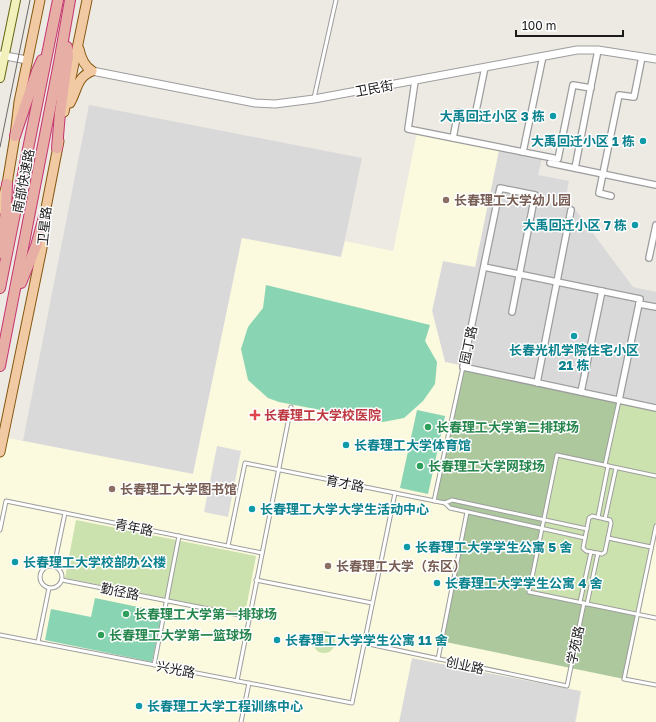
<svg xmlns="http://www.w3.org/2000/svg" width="656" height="722" font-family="'Golos Text','Noto Sans SC',sans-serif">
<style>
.residential{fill:#dad9d9}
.education{fill:#fbf9de}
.grass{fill:#cbe2ae}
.forest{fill:#acc89c}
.pitch{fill:#89d4b2}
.parking{fill:#dcdcdc}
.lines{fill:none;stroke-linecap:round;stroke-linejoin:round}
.service-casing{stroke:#9d9d9d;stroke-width:5}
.minor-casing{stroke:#9d9d9d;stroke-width:8}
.tertiary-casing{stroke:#9d9d9d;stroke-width:9}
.secondary-casing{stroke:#636710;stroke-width:10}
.primary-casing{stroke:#85560f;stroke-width:11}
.trunk-casing{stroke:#c53671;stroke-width:12}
.service{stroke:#fff;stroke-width:3}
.minor{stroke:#fff;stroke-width:5.5}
.tertiary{stroke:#fff;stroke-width:7}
.secondary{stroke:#f2f1bc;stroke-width:8}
.primary{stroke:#f1caa3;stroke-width:9}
.trunk{stroke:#e6aea4;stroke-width:10}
.tram{stroke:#6a6a6a;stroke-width:1}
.culture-dot{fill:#0f9aa8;stroke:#fff;stroke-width:1.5}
.education-dot{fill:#8d6e63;stroke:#fff;stroke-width:1.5}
.health-dot{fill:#e0444e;stroke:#fff;stroke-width:1.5}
.leisure-dot{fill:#2e9e5b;stroke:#fff;stroke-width:1.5}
.labels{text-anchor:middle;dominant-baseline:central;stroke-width:3;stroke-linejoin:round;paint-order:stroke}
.street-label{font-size:13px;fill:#1c1c1c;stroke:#fff}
.culture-label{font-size:13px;font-weight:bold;fill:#0d838f;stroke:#fff;text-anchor:start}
.education-label{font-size:13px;font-weight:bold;fill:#785e54;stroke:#fff;text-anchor:start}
.health-label{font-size:13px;font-weight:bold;fill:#be3a42;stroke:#fff;text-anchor:start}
.leisure-label{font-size:13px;font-weight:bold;fill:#27864d;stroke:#fff;text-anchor:start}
</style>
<rect width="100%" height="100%" fill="#ede9e3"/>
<g class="residential">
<path d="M89,105L362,158L341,258L242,238L193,474L23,441Z"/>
<path d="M499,150L542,158L538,175L569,181L566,197L633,287L656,292V406L445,362L432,311L443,261L475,267Z"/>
<path d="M412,658L581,691L575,722H399Z"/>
</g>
<path class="education" d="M417,133L499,150L475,267L443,261L432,311L445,362L656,406V722H576L581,691L412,658L399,722H0V447L3,437L193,474L242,238L341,257L345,241L393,251Z"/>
<g class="grass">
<path d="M619,400L656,408V526L637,614L529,592L557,455Z"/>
<path d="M76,520L256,556L245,614L65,578Z"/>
<circle cx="324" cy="642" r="11"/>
</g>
<path class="forest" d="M463,367L619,400L605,465L558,455L529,591L637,614L624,679L441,641L467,512L450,508L445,503L434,501Z"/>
<g class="pitch">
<path d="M266,285L430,325L425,341L437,362L435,384L423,401L404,418L383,422L279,402L268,398L248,380L241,349L248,327L263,308Z"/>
<path d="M417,410L445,416L428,494L400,488Z"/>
<path d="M95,598L162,612L152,662L45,640L51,609L91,617Z"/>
</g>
<path class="parking" d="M217,446L241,451L228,517L204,512Z"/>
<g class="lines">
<defs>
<g id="service">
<path d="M314,98L336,0"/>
<path d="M605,465L619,401"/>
<path d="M656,476L557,455L529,592L656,618"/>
<path d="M434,501L463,367"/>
<path d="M592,516L610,520L611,523L605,552L602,554L586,551L583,548L589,518Z"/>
<path d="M598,517L608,466"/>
<path d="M605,519L616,468"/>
<path d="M656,526L624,679L656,685"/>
<path d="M0,530L6,501L262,553"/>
<path d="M585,538L450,508L445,503L452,500L587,529"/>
<path d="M608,538L651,547"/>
<path d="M228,546L245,463L445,503"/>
<circle cx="51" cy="577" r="11"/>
<path d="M54,566L65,513"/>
<path d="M62,580L249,617"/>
<path d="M256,580L372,603"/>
<path d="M580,602L591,552"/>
<path d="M587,604L598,553"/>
<path d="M0,635L352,703L395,493"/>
<path d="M38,642L49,588"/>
<path d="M364,643L567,686L584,603"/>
<path d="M438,659L467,512"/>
<path d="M154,665L179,536"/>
<path d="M237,681L291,407"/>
<path d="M241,722L249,683"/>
</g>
<g id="minor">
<path d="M543,56L523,152L558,159L573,85L591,88"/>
<path d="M415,81L408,129L453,138L458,112L475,116L485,67"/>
<path d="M453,138L523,152"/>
<path d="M550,163L656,185"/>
<path d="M575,168L598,50"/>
<path d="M611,196L599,193L619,95L634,97L642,57"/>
<path d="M649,258L656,225"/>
<path d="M484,267L640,299L619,400"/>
<path d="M639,304L656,307"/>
<path d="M512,312L535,195L500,188L463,367L656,408"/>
<path d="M537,383L571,210"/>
<path d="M581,392L602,291"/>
</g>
<g id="tertiary">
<path d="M0,55L27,60"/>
<path d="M92,71L255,103L275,104L314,99L577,50H598L656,59"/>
</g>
<path id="secondary" d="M0,78L16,0"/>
<g id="primary">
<path d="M79,49C81,59 84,66 92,71"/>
<path d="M70,103C78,89 76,78 92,71"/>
<path d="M64,112L87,0"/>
<path d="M0,209L7,184L15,136L19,102L40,0"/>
<path d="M0,452L42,248L45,213L59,141"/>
</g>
<g id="trunk">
<path d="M15,136L37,71L42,60"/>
<path d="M57,148L60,113L68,56L67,47"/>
<path d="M0,253L6,211L7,184"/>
<path d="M21,283L36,246L45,213"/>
<path d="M0,288L58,0"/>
<path d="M0,366L59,63L70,0"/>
</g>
</defs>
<use href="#service" class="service-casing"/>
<use href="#minor" class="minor-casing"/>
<use href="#tertiary" class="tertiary-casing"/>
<use href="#secondary" class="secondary-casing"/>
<use href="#primary" class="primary-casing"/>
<use href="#trunk" class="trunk-casing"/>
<use href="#service" class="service"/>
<use href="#minor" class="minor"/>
<use href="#tertiary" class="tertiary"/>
<use href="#secondary" class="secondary"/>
<use href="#primary" class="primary"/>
<use href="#trunk" class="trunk"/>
<path class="tram" d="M0,147L30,0"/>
</g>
<g class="culture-dot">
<circle cx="553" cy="116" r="4"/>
<circle cx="643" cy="141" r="4"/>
<circle cx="635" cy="225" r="4"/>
<circle cx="574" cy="336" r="4"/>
<circle cx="346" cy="445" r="4"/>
<circle cx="252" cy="509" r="4"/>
<circle cx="407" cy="547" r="4"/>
<circle cx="15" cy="562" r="4"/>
<circle cx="437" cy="583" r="4"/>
<circle cx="277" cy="640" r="4"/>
<circle cx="139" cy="706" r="4"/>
</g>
<g class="education-dot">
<circle cx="446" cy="200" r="4"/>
<circle cx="112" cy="489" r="4"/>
<circle cx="328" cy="566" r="4"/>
</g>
<path class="health-dot" d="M253 409h4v4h4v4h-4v4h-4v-4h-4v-4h4z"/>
<g class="leisure-dot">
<circle cx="428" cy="427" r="4"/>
<circle cx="420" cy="466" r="4"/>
<circle cx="126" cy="614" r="4"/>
<circle cx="101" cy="635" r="4"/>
</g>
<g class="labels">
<g class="street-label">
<text transform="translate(374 88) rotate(-10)">卫民街</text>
<text transform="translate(23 181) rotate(-79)">南部快速路</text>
<text transform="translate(44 226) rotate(-84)">卫星路</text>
<text transform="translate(468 345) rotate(-78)">园丁路</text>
<text transform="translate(345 483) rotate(11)">育才路</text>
<text transform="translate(134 527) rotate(11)">青年路</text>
<text transform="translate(120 591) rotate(11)">勤径路</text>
<text transform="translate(575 645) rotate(-78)">学苑路</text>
<text transform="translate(465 665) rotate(12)">创业路</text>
<text transform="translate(176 669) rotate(11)">兴光路</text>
</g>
<g class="culture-label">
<text x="545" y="116" text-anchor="end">大禹回迁小区 3 栋</text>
<text x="635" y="141" text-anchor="end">大禹回迁小区 1 栋</text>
<text x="627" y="225" text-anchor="end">大禹回迁小区 7 栋</text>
<text x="574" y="350" text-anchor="middle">长春光机学院住宅小区<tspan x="574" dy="15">21 栋</tspan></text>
<text x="354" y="445">长春理工大学体育馆</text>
<text x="260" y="509">长春理工大学大学生活动中心</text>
<text x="415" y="547">长春理工大学学生公寓 5 舍</text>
<text x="23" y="562">长春理工大学校部办公楼</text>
<text x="445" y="583">长春理工大学学生公寓 4 舍</text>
<text x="285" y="640">长春理工大学学生公寓 11 舍</text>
<text x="147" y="706">长春理工大学工程训练中心</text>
</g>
<g class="education-label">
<text x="454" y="200">长春理工大学幼儿园</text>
<text x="120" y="489">长春理工大学图书馆</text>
<text x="336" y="566">长春理工大学（东区）</text>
</g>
<g class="health-label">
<text x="264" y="415">长春理工大学校医院</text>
</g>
<g class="leisure-label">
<text x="436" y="427">长春理工大学第二排球场</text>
<text x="428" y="466">长春理工大学网球场</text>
<text x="134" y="614">长春理工大学第一排球场</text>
<text x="109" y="635">长春理工大学第一篮球场</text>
</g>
</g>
<path d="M516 30v6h107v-6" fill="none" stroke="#1c1c1c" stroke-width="2"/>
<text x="522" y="30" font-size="12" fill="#1c1c1c" stroke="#ffffff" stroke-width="3" paint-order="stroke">100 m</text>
</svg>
